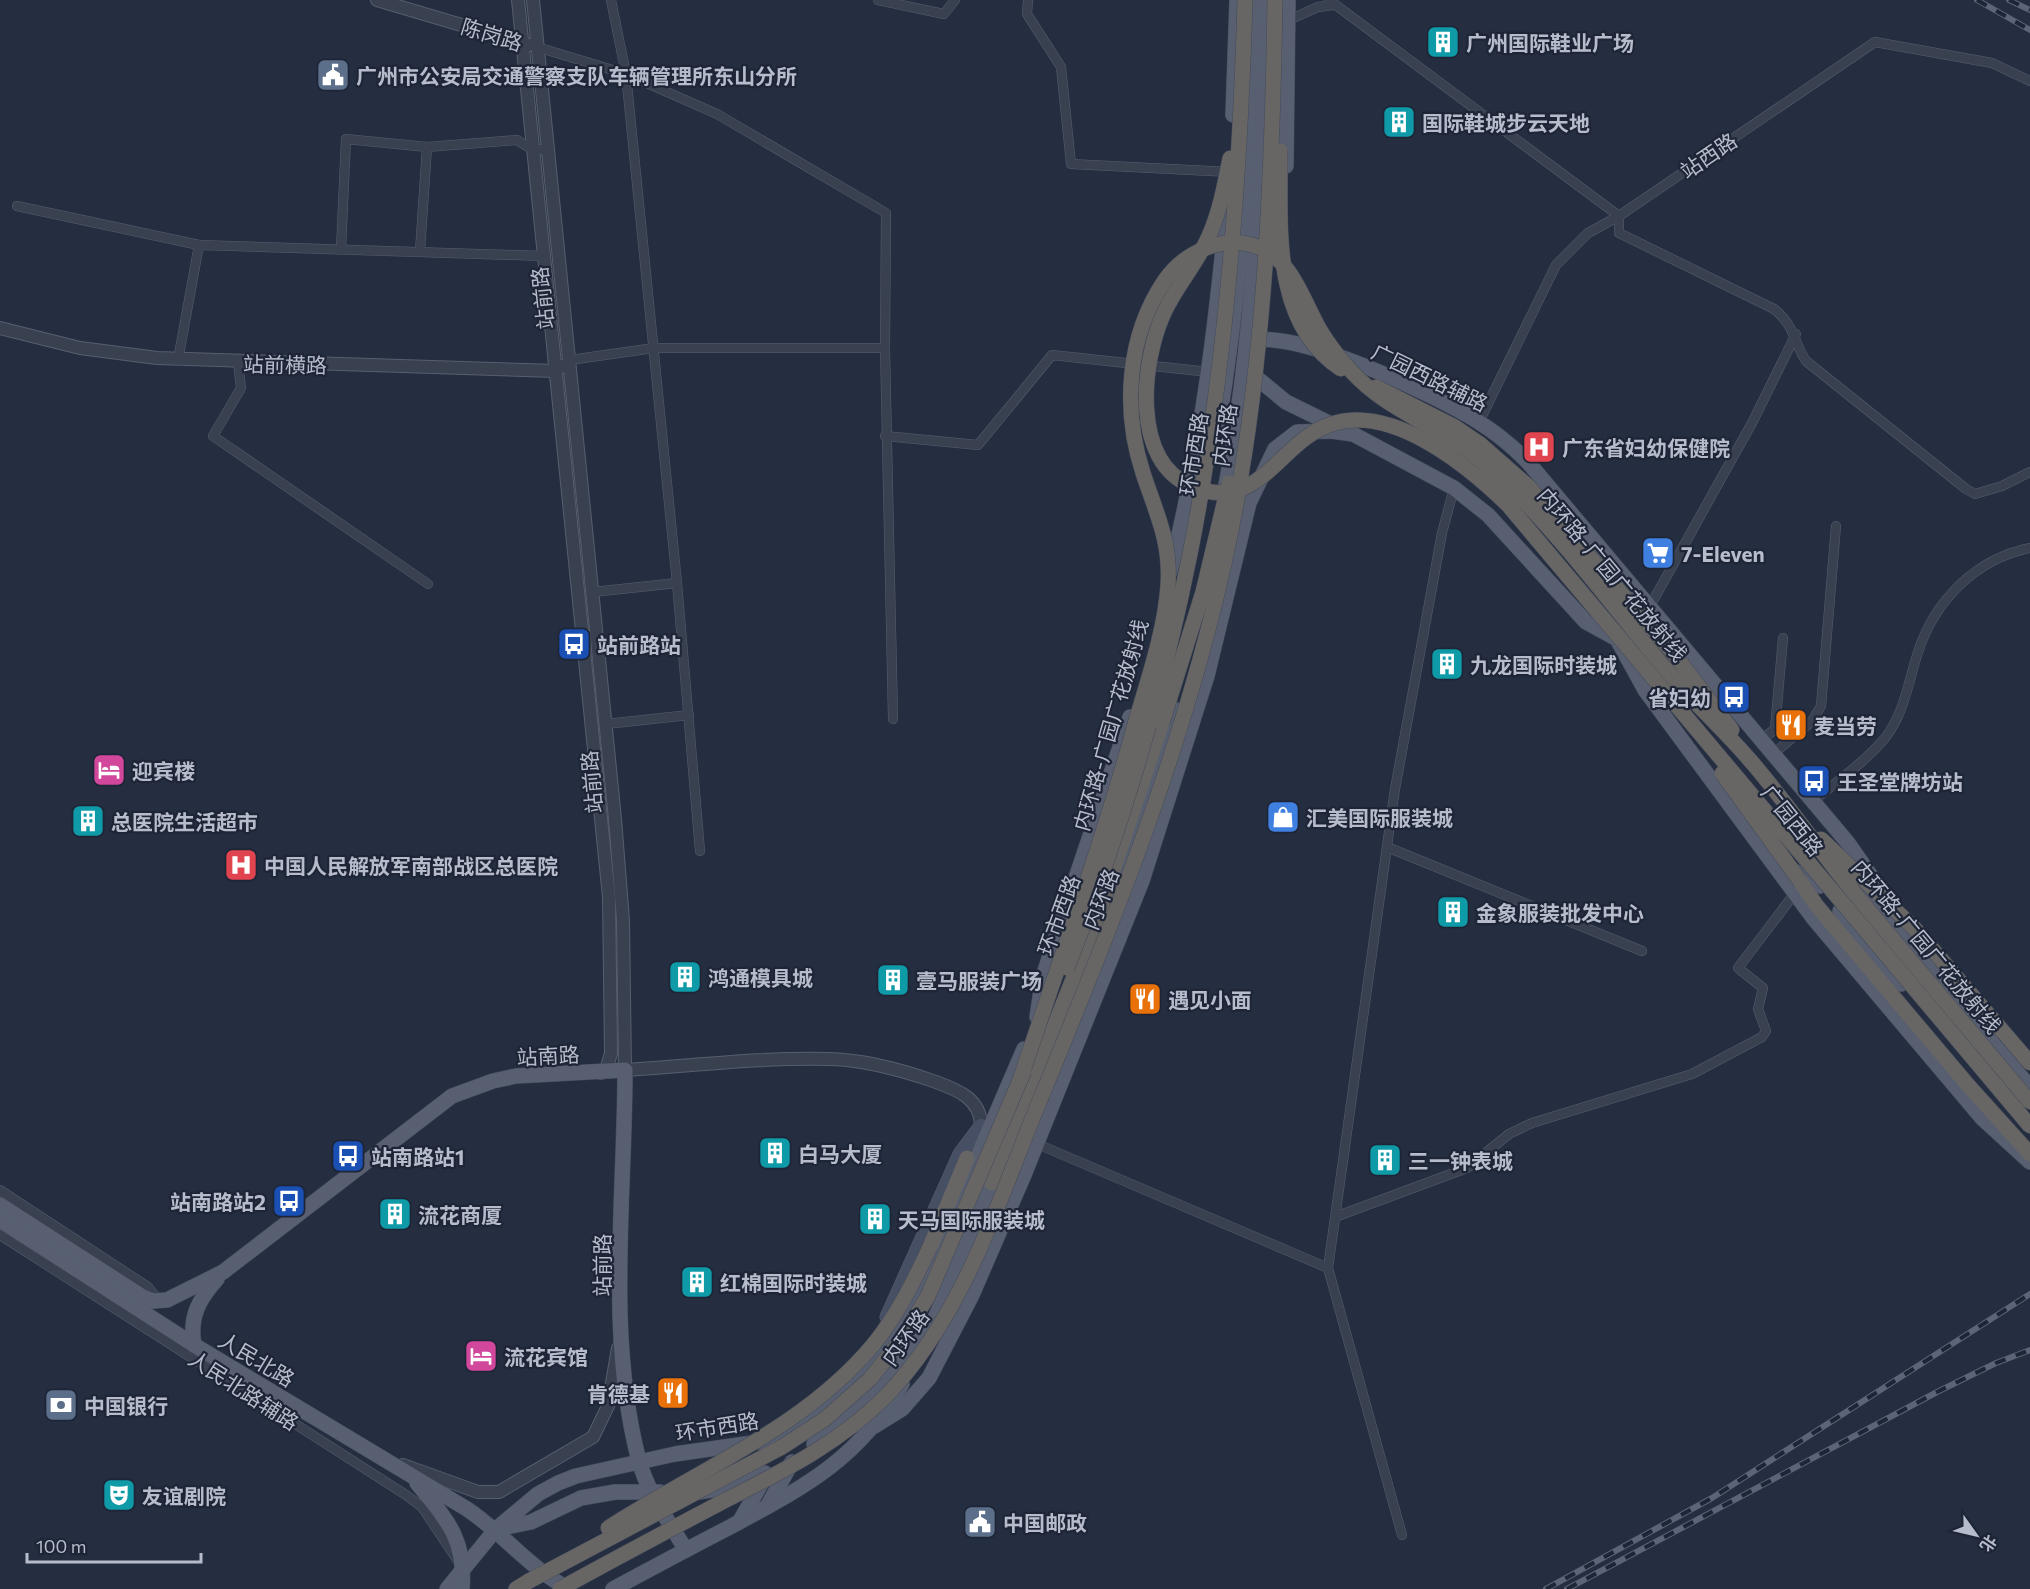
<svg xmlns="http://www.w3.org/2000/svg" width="2030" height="1589" font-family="Commissioner,'Noto Sans SC',sans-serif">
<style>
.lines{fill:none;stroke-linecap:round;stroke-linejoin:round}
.minor-casing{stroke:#575e6e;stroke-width:10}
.tertiary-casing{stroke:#575e6e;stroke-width:14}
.secondary-casing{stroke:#575e6e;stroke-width:15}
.primary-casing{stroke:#43495a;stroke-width:16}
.trunk-casing{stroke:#444b5b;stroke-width:16}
.minor{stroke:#394151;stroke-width:9}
.tertiary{stroke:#394151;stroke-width:12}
.secondary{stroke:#474f64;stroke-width:14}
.primary{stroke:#575f71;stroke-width:15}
.trunk{stroke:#676664;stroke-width:15}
.rail-casing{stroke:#5b6478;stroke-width:6}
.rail{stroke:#1e2536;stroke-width:4;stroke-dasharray:11;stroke-linecap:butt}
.trunk-bridge-casing{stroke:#444b5b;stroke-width:16;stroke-linecap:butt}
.trunk-bridge{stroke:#676664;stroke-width:15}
.labels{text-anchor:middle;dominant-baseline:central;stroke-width:4.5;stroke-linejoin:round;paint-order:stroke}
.street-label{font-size:21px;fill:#b6bccb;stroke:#1e2536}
.poi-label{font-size:21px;font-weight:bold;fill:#b6bccb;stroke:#1e2536;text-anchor:start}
</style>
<rect width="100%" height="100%" fill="#252e41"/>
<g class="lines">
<defs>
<g id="minor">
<path d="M611,0L626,74L717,114L886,213L885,348"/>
<path d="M878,0L944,14L955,0"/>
<path d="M1028,0L1027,14L1061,67L1071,164L1230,172"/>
<path d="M1329,0L1619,216V233L1774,309C1795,326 1793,341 1806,361L1966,489L1975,494L2002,486L2030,472"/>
<path d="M1289,20L1318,7L1334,5"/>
<path d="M537,47L626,74L677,583L700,851"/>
<path d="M17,206L199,245L544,256"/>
<path d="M341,249L346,139L427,147L517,140L533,150L548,149"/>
<path d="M420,251L427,147"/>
<path d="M178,360L199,245"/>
<path d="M570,360L654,348H885L893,719"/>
<path d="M238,363L241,388L213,436L428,584"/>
<path d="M1479,422L1556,265L1588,233L1619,216L1875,42L1992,63L2030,81"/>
<path d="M885,436L978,445L1052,355L1209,372"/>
<path d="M593,592L677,583"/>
<path d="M1649,608L1752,423L1796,334"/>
<path d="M606,724L689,715"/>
<path d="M1760,741L1775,729L1783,638"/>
<path d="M1772,755L1812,721L1821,706L1836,526"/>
<path d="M1812,802C1836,782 1865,762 1885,738C1904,714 1909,680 1918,652C1935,600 1976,559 2030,548"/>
<path d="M1387,847L1642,951"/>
<path d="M1035,1143L1328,1268"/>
<path d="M0,1190L148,1287L160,1302"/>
<path d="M1335,1217L1467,1168L1509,1134L1532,1123L1692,1074L1762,1037L1766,1031L1758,1009L1763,988L1738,968L1795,893"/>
<path d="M0,1235L406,1495L422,1507L458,1561"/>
<path d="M1402,1535L1328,1268L1395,789L1442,533L1454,488"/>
</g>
<g id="tertiary">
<path d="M377,0L529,45"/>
<path d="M518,0L609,897L611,1053L607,1067L601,1073"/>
<path d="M533,0L615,819L623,920L625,1070C691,1066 764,1057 830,1059C867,1060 902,1070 936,1082C958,1090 981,1099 981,1126"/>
<path d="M0,328L80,348L157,358L556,371L562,366"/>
<path d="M403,1465L478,1492H499L593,1437L608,1406L618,1348"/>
</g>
<path id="secondary" d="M887,1317L960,1154L981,1126"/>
<g id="primary">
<path d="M1233,115L1237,0"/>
<path d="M1286,166L1288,0"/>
<path d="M1248,343C1287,323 1439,397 1477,421C1495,432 1512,446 1527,461L1848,843L1871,876L1903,937"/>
<path d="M1246,369L1286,402L1339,428"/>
<path d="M1219,421C1242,281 1251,142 1255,0"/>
<path d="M1224,496C1255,332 1262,166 1266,0"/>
<path d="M1170,572C1202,446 1217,317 1229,187"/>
<path d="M1791,869L1820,886"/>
<path d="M1845,870L2030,1087"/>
<path d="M1840,911L1901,984"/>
<path d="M1076,992L1129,854L1174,709"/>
<path d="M1037,1017L1043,977L1053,946L1130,717"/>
<path d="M0,1205L143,1297L153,1301L167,1300L223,1272L452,1096L493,1081L516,1076L625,1070C625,1199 606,1335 639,1461C648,1493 669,1522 686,1550"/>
<path d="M0,1220L194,1345L467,1509C503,1533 530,1569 569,1589"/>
<path d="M926,1339L997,1173"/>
<path d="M194,1345C189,1317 199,1299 217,1279"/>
<path d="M873,1427L902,1409L929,1378L972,1295L1024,1175L1142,881L1207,676L1249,503L1275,449L1297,432L1331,431L1353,434L1454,488L1488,515L1586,622L1617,639L1645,690L1814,919L1982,1118L2030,1162"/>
<path d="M814,1444C861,1413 896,1373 928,1327"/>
<path d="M417,1483C447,1520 466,1539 462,1589"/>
<path d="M699,1492L723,1488L765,1473"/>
<path d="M767,1507L792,1462"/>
<path d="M740,1521L765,1477"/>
<path d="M496,1529L531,1522L581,1498L615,1492H660"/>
<path d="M447,1589L496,1529L538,1494L558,1483L576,1476L675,1454L766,1441L812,1417L855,1382L881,1353L922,1286L1024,1049"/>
<path d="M613,1589C652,1568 691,1547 730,1527C804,1487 858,1460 902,1384"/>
</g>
<g id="trunk">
<path d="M1800,881L1816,905L1967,1084L2030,1154"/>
<path d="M992,1183L1098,916L1162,723"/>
<path d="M930,1247L967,1158"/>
<path d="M516,1589L529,1581"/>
</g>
</defs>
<use href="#minor" class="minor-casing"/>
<use href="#tertiary" class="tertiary-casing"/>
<use href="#secondary" class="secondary-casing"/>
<use href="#primary" class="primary-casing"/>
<use href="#trunk" class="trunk-casing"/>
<use href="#minor" class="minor"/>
<use href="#tertiary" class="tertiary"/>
<use href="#secondary" class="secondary"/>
<use href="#primary" class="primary"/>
<use href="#trunk" class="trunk"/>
<defs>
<g id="rail">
<path d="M1977,0L2030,30"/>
<path d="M2009,0L2030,10"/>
<path d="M1546,1589L1712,1498L2030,1294"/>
<path d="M1567,1589L1939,1391L1996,1363L2030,1350"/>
</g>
</defs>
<use href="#rail" class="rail-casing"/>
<use href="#rail" class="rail"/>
<defs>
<g id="trunk-bridge">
<path d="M1280,151C1281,224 1270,323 1341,369"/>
<path d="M1230,158C1225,184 1220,211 1209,236C1197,264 1175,287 1163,315C1142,362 1131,461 1191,486C1261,516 1279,438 1335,423C1395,406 1468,466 1508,505L2030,1126"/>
<path d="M1376,387L1455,427L1480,444L1529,487L1674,654L1732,730"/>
<path d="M1162,723L1203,592L1229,483"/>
<path d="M1722,773L1800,881"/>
<path d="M1821,839L1915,929L2030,1063"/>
<path d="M1067,968C1120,834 1163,691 1191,549C1226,369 1240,183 1245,0"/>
<path d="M1020,1080C1059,963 1101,847 1134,728C1147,682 1165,632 1168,585C1171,541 1156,513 1143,473C1122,409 1127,336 1165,280C1185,252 1223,234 1258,247C1293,260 1303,301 1320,330C1329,345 1340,359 1352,372C1381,403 1412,415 1447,437C1474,453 1498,474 1520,497C1574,552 1620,616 1670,674C1695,704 1724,730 1749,759C1784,799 1814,843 1847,884C1907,957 1969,1029 2030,1102"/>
<path d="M608,1528C697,1470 803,1429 873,1345C897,1316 914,1281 930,1247"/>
<path d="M529,1581L782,1447L825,1419L870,1379L901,1340L928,1296L1024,1071"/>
<path d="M560,1589C614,1559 669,1530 724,1501C783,1471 840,1443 887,1395C964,1315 998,1201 1040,1100C1113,923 1182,752 1224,564C1265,380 1272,188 1275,0"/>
</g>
</defs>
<use href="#trunk-bridge" class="trunk-bridge-casing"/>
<use href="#trunk-bridge" class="trunk-bridge"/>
</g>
<defs>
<symbol id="building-square" viewBox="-11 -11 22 22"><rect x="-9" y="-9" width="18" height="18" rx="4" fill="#0f9aa8" stroke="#1e2536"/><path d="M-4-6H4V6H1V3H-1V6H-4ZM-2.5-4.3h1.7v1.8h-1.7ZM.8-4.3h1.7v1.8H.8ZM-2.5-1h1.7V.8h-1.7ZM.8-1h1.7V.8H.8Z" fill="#fff"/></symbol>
<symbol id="civic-square" viewBox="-11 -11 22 22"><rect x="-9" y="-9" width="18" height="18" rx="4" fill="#5c6f8a" stroke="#1e2536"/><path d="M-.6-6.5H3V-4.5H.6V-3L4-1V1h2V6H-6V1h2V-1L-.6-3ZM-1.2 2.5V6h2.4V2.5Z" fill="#fff"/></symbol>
<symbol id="hospital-square" viewBox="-11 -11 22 22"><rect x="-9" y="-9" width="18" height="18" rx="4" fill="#e0444e" stroke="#1e2536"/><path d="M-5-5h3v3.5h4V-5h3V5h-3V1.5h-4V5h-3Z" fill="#fff"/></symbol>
<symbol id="supermarket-square" viewBox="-11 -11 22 22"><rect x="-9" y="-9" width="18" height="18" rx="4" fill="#3f7fe0" stroke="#1e2536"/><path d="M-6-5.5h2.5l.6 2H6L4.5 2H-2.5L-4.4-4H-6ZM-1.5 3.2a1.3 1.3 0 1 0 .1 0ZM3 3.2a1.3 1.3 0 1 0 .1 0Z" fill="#fff"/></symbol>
<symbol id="bus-square" viewBox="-11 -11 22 22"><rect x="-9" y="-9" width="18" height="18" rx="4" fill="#1a4fb4" stroke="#1e2536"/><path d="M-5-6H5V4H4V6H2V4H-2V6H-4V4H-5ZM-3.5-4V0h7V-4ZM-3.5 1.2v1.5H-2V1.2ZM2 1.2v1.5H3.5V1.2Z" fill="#fff"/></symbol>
<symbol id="restaurant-square" viewBox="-11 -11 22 22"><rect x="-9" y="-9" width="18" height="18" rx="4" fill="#e8710a" stroke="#1e2536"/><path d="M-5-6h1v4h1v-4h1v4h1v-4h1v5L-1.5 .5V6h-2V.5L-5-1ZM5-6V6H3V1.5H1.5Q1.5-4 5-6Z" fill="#fff"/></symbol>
<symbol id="hotel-square" viewBox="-11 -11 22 22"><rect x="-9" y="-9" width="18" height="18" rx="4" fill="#d1479c" stroke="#1e2536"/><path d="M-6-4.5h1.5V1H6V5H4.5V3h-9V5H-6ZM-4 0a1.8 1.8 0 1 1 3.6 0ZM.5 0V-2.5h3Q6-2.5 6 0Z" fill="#fff"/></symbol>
<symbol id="shop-square" viewBox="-11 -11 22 22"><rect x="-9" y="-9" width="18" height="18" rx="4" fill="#3f7fe0" stroke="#1e2536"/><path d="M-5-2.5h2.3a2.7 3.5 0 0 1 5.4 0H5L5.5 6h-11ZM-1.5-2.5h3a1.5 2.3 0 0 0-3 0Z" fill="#fff"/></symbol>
<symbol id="bank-square" viewBox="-11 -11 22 22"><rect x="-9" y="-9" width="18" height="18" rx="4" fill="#5c6f8a" stroke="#1e2536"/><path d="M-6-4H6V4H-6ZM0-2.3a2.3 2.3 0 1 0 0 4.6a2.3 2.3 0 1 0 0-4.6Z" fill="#fff"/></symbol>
<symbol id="theatre-square" viewBox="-11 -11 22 22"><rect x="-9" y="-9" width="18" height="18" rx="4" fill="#0f9aa8" stroke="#1e2536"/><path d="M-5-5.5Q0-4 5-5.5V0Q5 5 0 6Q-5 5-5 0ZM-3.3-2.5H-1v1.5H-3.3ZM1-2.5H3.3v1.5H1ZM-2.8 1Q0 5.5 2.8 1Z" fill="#fff"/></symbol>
</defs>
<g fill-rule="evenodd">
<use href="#building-square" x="1424" y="23" width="38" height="38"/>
<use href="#civic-square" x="314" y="56" width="38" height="38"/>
<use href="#building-square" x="1380" y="103" width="38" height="38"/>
<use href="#hospital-square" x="1520" y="428" width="38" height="38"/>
<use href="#supermarket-square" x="1639" y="534" width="38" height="38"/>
<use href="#bus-square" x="555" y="625" width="38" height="38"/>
<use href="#building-square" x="1428" y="645" width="38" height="38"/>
<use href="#bus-square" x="1715" y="678" width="38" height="38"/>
<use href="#restaurant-square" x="1772" y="706" width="38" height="38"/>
<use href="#hotel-square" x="90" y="751" width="38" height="38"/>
<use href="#bus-square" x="1795" y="762" width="38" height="38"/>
<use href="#shop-square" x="1264" y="798" width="38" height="38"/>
<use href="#building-square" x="69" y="802" width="38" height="38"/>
<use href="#hospital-square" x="222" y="846" width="38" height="38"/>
<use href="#building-square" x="1434" y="893" width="38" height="38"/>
<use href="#building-square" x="666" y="958" width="38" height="38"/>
<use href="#building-square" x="874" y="961" width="38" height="38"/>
<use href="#restaurant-square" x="1126" y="980" width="38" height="38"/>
<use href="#building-square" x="756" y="1134" width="38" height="38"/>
<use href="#bus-square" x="329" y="1137" width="38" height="38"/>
<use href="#building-square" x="1366" y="1141" width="38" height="38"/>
<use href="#bus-square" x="270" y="1182" width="38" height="38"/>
<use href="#building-square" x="376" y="1195" width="38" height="38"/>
<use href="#building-square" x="856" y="1200" width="38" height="38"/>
<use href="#building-square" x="678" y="1263" width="38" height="38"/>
<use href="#hotel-square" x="462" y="1337" width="38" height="38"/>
<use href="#restaurant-square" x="654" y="1374" width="38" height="38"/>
<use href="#bank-square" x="42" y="1386" width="38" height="38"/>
<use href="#theatre-square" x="100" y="1476" width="38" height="38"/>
<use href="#civic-square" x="961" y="1503" width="38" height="38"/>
</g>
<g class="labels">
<g class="street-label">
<text transform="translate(492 34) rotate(17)">陈岗路</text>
<text transform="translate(1708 155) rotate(-34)">站西路</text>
<text transform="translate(542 298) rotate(-96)">站前路</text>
<text transform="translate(285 364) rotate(1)">站前横路</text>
<text transform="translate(1430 377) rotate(26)">广园西路辅路</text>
<text transform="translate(1224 435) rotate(-82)">内环路</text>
<text transform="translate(1193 454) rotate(-81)">环市西路</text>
<text transform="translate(1613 574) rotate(50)">内环路-广园广花放射线</text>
<text transform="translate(1110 725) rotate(-74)">内环路-广园广花放射线</text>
<text transform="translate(591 782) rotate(-95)">站前路</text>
<text transform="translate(1793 820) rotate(51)">广园西路</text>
<text transform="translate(1100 899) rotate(-69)">内环路</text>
<text transform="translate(1058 915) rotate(-70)">环市西路</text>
<text transform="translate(1927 946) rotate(50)">内环路-广园广花放射线</text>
<text transform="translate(548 1055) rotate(-3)">站南路</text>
<text transform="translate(601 1265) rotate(-90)">站前路</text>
<text transform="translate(905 1337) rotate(-54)">内环路</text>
<text transform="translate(257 1359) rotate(31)">人民北路</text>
<text transform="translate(244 1390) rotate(33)">人民北路辅路</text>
<text transform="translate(717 1426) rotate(-9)">环市西路</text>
</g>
<g class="poi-label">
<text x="1466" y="42">广州国际鞋业广场</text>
<text x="356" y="75">广州市公安局交通警察支队车辆管理所东山分所</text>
<text x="1422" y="122">国际鞋城步云天地</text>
<text x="1562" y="447">广东省妇幼保健院</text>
<text x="1681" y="553">7-Eleven</text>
<text x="597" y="644">站前路站</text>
<text x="1470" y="664">九龙国际时装城</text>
<text x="1711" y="697" text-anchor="end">省妇幼</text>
<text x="1814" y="725">麦当劳</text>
<text x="132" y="770">迎宾楼</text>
<text x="1837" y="781">王圣堂牌坊站</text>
<text x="1306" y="817">汇美国际服装城</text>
<text x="111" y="821">总医院生活超市</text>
<text x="264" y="865">中国人民解放军南部战区总医院</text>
<text x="1476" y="912">金象服装批发中心</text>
<text x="708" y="977">鸿通模具城</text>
<text x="916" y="980">壹马服装广场</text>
<text x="1168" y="999">遇见小面</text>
<text x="798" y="1153">白马大厦</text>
<text x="371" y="1156">站南路站1</text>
<text x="1408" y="1160">三一钟表城</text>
<text x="266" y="1201" text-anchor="end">站南路站2</text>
<text x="418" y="1214">流花商厦</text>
<text x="898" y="1219">天马国际服装城</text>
<text x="720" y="1282">红棉国际时装城</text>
<text x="504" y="1356">流花宾馆</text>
<text x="650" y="1393" text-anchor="end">肯德基</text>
<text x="84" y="1405">中国银行</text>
<text x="142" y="1495">友谊剧院</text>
<text x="1003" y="1522">中国邮政</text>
</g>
</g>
<g transform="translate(1976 1535) rotate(124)" stroke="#1e2536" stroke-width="4.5" paint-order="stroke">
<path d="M0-4.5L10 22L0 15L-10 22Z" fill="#b6bccb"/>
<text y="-9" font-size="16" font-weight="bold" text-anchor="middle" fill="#b6bccb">北</text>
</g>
<path d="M27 1553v9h174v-9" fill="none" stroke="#b6bccb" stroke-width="3"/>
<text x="36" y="1553" font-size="18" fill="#b6bccb" stroke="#1e2536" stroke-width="4.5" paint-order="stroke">100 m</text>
</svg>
